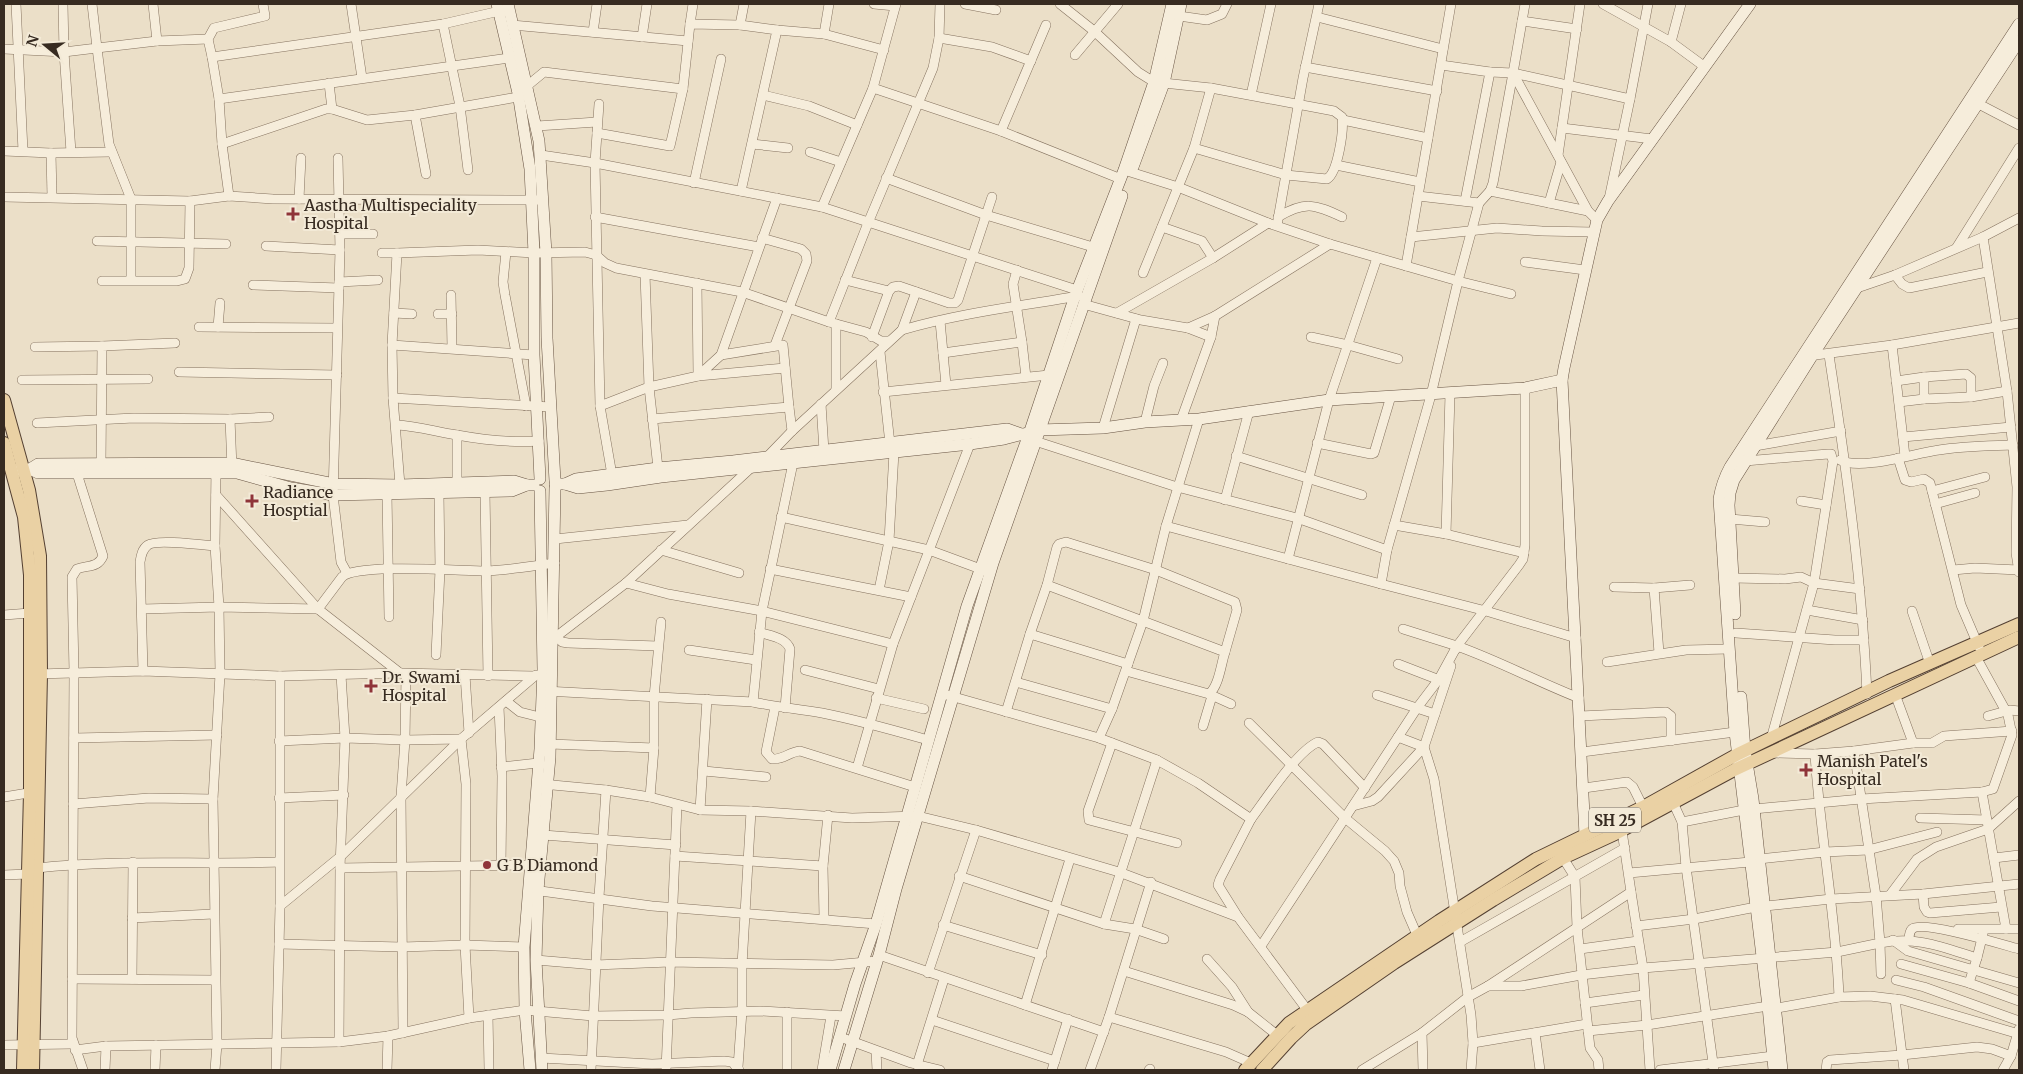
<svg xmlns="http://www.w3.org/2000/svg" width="2023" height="1074" font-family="Merriweather,serif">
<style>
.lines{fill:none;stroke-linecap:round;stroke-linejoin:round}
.street-casing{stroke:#85725f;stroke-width:10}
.secondary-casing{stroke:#675342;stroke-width:12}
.primary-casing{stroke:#544032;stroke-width:14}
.street{stroke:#f6eddb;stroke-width:9}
.secondary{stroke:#f6eddb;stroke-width:11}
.primary{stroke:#ead1a4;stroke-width:12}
.poi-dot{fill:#8f3439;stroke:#f3ead7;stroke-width:2}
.labels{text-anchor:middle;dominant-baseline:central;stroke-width:4;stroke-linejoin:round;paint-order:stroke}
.shield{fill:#f3ead7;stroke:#6f6458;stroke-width:1}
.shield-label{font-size:15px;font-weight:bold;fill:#372b21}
.poi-label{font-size:16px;fill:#372b21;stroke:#f3ead7;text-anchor:start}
</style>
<rect width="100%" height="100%" fill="#ebdfc8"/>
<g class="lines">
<defs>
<g id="street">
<path d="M16,4L23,151"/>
<path d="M63,4L64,52L71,152"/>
<path d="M153,4L157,41"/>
<path d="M263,4L265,16L214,28L208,39L212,57L443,24L504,10"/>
<path d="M351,4L362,78"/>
<path d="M874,4L895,6"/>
<path d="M965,4L996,10"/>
<path d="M1060,4L1094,31L1138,72L1154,82L1211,88L1334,111L1342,117C1344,130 1338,172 1327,179L1286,175L1194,148L1143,273"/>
<path d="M1525,4L1513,73L1588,211L1597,220"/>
<path d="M1603,4L1671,42L1705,67"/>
<path d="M1179,16L1207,20L1222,14L1227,4"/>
<path d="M1317,17L1443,49"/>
<path d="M1522,21L1577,29"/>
<path d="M443,24L460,106L468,170"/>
<path d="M690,24L693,4"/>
<path d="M512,25L688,41"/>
<path d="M740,25L744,4"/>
<path d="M777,30L824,34L829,4"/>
<path d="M593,32L597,4"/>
<path d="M824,34L884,50"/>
<path d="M642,37L647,4"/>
<path d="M939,38L992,47L1031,61"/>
<path d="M1671,42L1681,4"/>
<path d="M4,49L64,52L97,48L92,4"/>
<path d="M1075,55L1118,4"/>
<path d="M212,57L219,99L509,58"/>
<path d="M1441,65L1490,72L1465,201"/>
<path d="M1305,67L1437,91"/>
<path d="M1490,72L1513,73L1630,99L1648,4"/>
<path d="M329,83L332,109"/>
<path d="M527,86L544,72L683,89"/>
<path d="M873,88L1001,131L1121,179"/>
<path d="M763,95L809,106L857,125"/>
<path d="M1251,95L1271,4"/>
<path d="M219,99L222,144L229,196"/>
<path d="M1973,101L2019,125"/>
<path d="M599,104L595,163L600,406L612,475"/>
<path d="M415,115L426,174"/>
<path d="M1343,120L1428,138"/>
<path d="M537,126L597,122"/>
<path d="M1562,128L1652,139"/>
<path d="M1001,131L1046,25"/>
<path d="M597,133L670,146L683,89L690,24L740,25L777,30L741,191"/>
<path d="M222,144L326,109H332L367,120L415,115L524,96"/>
<path d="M752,144L788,148"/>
<path d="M1194,148L1211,88"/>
<path d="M4,151L51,153L111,152"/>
<path d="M810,152L841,162"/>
<path d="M51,153L52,197"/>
<path d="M541,155L595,163L822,207L1077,290"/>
<path d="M1558,155L1580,4"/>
<path d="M338,158L340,250L333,495L341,562L347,573"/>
<path d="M1336,165L1420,182"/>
<path d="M1124,170L1178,187L1268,223L1330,244L1458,281L1431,395L1387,550L1381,584L1486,611L1576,638"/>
<path d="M886,178L986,215L1093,247"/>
<path d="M694,183L721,59"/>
<path d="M1490,191L1588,211"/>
<path d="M1418,196L1479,203"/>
<path d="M4,197L190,201L229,196L273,199L538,200"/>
<path d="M777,198L721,355L698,376L785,368"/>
<path d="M299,199L301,158"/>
<path d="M1609,199L1630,99"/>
<path d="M1549,203L1561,162"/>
<path d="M822,207L873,88L896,4"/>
<path d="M595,217L759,247"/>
<path d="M1278,217C1305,201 1314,204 1342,217"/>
<path d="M1277,225L1303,78L1319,4"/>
<path d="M1162,227L1202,241L1213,258"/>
<path d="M340,234H373"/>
<path d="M1411,237L1497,228L1542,231L1593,232"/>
<path d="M1983,237L2007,391L2017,487L2016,553L2019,572"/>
<path d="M762,238L801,249L806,254L807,261L775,345"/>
<path d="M97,241L226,244"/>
<path d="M266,246L340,250"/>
<path d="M1957,247L2019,148"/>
<path d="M506,252L503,282L505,295L526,406"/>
<path d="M382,253H397"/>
<path d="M1525,262L1585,270"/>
<path d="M1406,266L1451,4"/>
<path d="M1017,270L1013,284L1022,342L1026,377"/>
<path d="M645,274L649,387L658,468"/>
<path d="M1895,275L1902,284L1909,288L1987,272"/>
<path d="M131,280V199L109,144L97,48L157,41L208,39"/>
<path d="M845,280L889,291"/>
<path d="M102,281H177L185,279L189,268L190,201"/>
<path d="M339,282L378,280"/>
<path d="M253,285L339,288"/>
<path d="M1857,288L1895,275L1983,237L2019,218"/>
<path d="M1511,294L1458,281L1479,203L1490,191L1493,183L1513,73"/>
<path d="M451,295L452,348"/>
<path d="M1083,304L1141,320L1188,328L1215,316L1330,244"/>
<path d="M394,313L412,314"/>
<path d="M1117,313L1213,258L1268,223"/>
<path d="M438,314H452"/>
<path d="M940,321L946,385"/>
<path d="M829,322L868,223L933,68L939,38L940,4"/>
<path d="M836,324V390"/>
<path d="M199,327L337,328"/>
<path d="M218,327L220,303"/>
<path d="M1188,328L1211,337L1215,316"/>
<path d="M902,330L916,292"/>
<path d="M872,337L889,291L893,287L899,286L949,303H955L958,300L992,197"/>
<path d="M1311,337L1348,345L1398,359"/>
<path d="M392,345L534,355"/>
<path d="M1892,345L1905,456"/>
<path d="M35,347L102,346"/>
<path d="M880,352L890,444"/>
<path d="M943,353L1022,342"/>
<path d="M1829,355C1846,467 1862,580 1867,694"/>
<path d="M1808,356L1892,345L2019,323"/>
<path d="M179,372L337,375"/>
<path d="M1924,377V399L1971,397L2007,391"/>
<path d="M22,380L148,379"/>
<path d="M1896,381L1924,377L1966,374L1971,378V397"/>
<path d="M883,392L1049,375"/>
<path d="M393,398L551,407"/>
<path d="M1899,402L1924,399"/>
<path d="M821,404L824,451"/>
<path d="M600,406L649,387L698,376L697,283"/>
<path d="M789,407L792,431"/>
<path d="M230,419L232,468"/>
<path d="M652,419L789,407L783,345L721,355"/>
<path d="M1181,420L1211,337"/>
<path d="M1145,422L1154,386L1163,363"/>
<path d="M37,423L134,418L230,419L269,417"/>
<path d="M396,425C418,426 436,432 457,435C484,440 511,443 539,441"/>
<path d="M1103,428L1136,319"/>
<path d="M457,435V483"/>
<path d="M1903,437L2011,427"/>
<path d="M1035,441L1177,487L1297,518L1387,550"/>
<path d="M1317,443L1371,454L1374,453L1391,396"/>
<path d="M1755,446L1841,431"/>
<path d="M1236,456L1362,495"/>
<path d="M766,458L792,431L902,330C960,313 1020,306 1079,296"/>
<path d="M1898,458L1905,480L1911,482L1924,479L1930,483L1961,605L1979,647"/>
<path d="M1840,460C1860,471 1915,453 1939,450C1963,446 1988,446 2013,445"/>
<path d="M1745,461L1828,454H1831L1833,461L1814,583L1771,739"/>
<path d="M101,464L102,346L175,343"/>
<path d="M75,467L103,556C98,568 88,565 77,569L72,577L74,672L72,1038L83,1070"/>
<path d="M400,485L393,398L392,345L397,253L478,250L534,253L585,252L596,255L605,263L616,268L742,292L829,322L866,332L881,341H889"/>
<path d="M1932,491L1985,477"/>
<path d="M485,492L488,676"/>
<path d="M387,494L389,617"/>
<path d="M216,495L318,609L400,673"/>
<path d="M1225,500L1249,411"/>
<path d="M1801,501L1826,505"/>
<path d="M1935,504L1975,493"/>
<path d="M781,517L929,550L986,571"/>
<path d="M1730,519L1765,522"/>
<path d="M1394,525L1446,534L1524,553"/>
<path d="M1166,526L1381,584"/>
<path d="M1446,534L1450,394"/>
<path d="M555,539L688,525"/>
<path d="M661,550L739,573"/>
<path d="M1288,559L1329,400L1377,258"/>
<path d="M770,569L911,597"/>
<path d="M1953,570L1975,568L2019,570"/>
<path d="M1733,578L1785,579L1801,577L1814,583L1860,589"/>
<path d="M626,583L668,594L762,611L893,644"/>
<path d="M1047,585L1225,652C1221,664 1219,686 1209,694L1126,671"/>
<path d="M1614,587L1654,588L1690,585"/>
<path d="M1654,588L1659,653"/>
<path d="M879,590L889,541L894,452"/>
<path d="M142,609L219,607L318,609L342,577C358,563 460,571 486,571C509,570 532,566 555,563"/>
<path d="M1807,610L1863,620"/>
<path d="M1912,611L1930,664"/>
<path d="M4,615L30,613"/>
<path d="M1403,629L1457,646"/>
<path d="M759,632C769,636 786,637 790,649L785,708"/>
<path d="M1736,633L1835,640H1864"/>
<path d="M553,634L562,642L568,643L658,646"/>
<path d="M1030,634L1047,585L1057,547L1059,544L1066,542L1156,570L1235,602L1237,610L1225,652"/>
<path d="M557,636L626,583L753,466"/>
<path d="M1456,649L1457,646C1499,661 1538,682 1579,698"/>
<path d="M689,650L756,660"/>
<path d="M436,655L440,570L439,493"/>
<path d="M1607,662L1686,650L1729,649"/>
<path d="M1398,664L1442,681"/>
<path d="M805,670L879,689"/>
<path d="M143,671L140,562C141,556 142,549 148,545C156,539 203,545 215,546"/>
<path d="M37,674L143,671L280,676L400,673L534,676"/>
<path d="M465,675L469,733"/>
<path d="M1016,682L1112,709"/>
<path d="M545,691L753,702C776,707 799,709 822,713C858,720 893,730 928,740"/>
<path d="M1209,694L1231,704"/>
<path d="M1895,694L1913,743"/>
<path d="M947,695L1099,738L1157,760L1198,783L1251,819L1220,879L1218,885L1238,917L1311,1015"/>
<path d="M1377,695L1435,714"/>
<path d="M876,698L924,709"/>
<path d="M506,701L520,712L540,717"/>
<path d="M753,702L762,611L793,463"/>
<path d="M499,707L502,776L501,866"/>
<path d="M775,707L766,752L772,759C783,760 789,752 800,751L915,787"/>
<path d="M1006,712L1030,634L1128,664"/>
<path d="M1580,716L1666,712L1671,716V741"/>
<path d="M1988,716L2010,710L2019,711"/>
<path d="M1249,723L1345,818L1385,851L1394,861L1399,873L1400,886L1407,912L1417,935"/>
<path d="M1203,726L1212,696"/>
<path d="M1398,737L1424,747L1434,779L1471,1015L1473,1043L1471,1070"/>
<path d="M74,738L217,735"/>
<path d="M1099,738L1112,709L1143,621L1166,526L1199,419"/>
<path d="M279,741L345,738L405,740L406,675"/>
<path d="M1112,743L1088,811L1089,820L1177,843"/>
<path d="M550,744L654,748V697L661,622"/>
<path d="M1582,752L1735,732"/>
<path d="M1773,753L1815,754L1854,751L1913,743H1932L1944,736L2012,731"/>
<path d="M1815,754C1820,836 1836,915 1839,997"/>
<path d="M501,767L538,763"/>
<path d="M857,768L893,644L970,444"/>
<path d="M704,771L766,777"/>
<path d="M542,784L606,790L650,797L700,810L751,811L852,818L918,816L976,830L1119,872L1238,917"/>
<path d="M1584,788L1627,782L1633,787L1643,807"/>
<path d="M1982,792L2006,929H2019"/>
<path d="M4,797L34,792"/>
<path d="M650,797L654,748"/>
<path d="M279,798L344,795"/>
<path d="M1671,798L1682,822L1686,867L1714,1070"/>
<path d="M73,804L149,798L213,799"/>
<path d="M1353,806L1372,801L1378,797L1424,747L1451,666"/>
<path d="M1754,809L1861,799L1982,792L1993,789L2012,735L2008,715L1976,657"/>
<path d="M700,810L707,699"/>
<path d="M1920,818L1987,820"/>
<path d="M1251,819C1266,799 1297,751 1318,742L1323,744L1365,788"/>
<path d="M1682,822L1744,810"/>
<path d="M543,835L676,845"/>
<path d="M675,856L823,866"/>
<path d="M1563,858L1575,877L1577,927L1590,1048L1598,1060L1599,1070"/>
<path d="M1994,858L2019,855"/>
<path d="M1759,859L1825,852L1868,850L1937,832"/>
<path d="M37,868C118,859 198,865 279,862"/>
<path d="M340,868L530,865"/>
<path d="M1629,873L1750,862"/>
<path d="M4,875L28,874"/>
<path d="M959,876L1104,924L1135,929L1164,939"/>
<path d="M533,890L652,906L876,924"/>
<path d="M1631,892L1643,968L1650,1070"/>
<path d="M1923,894L1924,907L1927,912L1930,913L2001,907"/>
<path d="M1890,895L1917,859L1936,847L1988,829L2019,801"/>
<path d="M280,906L341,856L461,739L536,675"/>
<path d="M132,918L213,914"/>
<path d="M824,918L823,866L828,815"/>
<path d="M1104,924L1157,760"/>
<path d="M943,925L1042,955"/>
<path d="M1636,926L1694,919L1756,907L1831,899L1923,894L2019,884"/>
<path d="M1958,929H2006"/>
<path d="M1893,940L1908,951L2019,983"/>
<path d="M1909,940C1909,937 1910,931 1912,929C1922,920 2004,945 2019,949"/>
<path d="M1460,942L1625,848"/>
<path d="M279,944L402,947L465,945L524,947"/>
<path d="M1261,946L1417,708L1439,679L1457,646L1519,565L1523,559L1525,545V388"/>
<path d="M1580,949L1638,941"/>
<path d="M879,955L1104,1032"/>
<path d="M1977,958L1983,934"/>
<path d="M1207,959L1232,987L1248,1012"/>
<path d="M536,960L595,965L670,962L833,965L877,961"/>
<path d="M1901,964L1969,983L2019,1001"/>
<path d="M1124,971L1233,1005L1248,1012L1277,1035"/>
<path d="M928,973L976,830"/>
<path d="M1881,974L1880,943C1917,936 1942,947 1977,958L1969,983"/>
<path d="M72,979L215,980"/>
<path d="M132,979L133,862"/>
<path d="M1896,980L1924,987L2019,1021"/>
<path d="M1488,986L1631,892L1622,831"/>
<path d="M1895,999L1904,1070"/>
<path d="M1585,1003L1644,995"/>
<path d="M1025,1005L1070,859"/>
<path d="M488,1015L489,1070"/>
<path d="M1109,1017L1226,1052L1251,1063"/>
<path d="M932,1020L1055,1061"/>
<path d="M1588,1031L1647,1025L1768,1006L1777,1008L1839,997L1870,996L1903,1000L2019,1034"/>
<path d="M403,1033L401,796L405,740L461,739L466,784L465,945L469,1018"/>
<path d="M1535,1033L1540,1070"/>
<path d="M840,1037L911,1063L940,1070"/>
<path d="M339,1042L340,868L345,738L341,675"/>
<path d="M1473,1043L1587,1024"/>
<path d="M4,1045L72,1044"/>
<path d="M75,1050L106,1046L339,1042L388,1036L469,1018L525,1010L593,1016L668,1015L691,1013L760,1011L846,1016"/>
<path d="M876,1051L877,1070"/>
<path d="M541,1058L652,1064L724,1061L732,1062L739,1070"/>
<path d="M917,1065L944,979"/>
<path d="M738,1067L742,1011V965L751,811"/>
<path d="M105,1070L106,1046"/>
<path d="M155,1070L156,1045"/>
<path d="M215,1070L217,1044L213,799L220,674L219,607L215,546L216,468"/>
<path d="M276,1070L280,906V676"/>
<path d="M387,1070L388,1036"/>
<path d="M591,1070L599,897L606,790"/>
<path d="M666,1070L677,805"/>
<path d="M787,1070V1012"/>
<path d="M822,1070L831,1016"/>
<path d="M1052,1070L1068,1019"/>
<path d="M1090,1070L1109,1017L1151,882"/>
<path d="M1149,1070L1150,1069"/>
<path d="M1362,1070L1422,1033"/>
<path d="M1423,1070L1422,1033L1468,997L1488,986H1521L1581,975L1643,968L1837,952L1880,943L1876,896L1854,751"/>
<path d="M1660,1070L1773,1056"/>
<path d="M1826,1070L1827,1062L1830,1060L1902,1055L1977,1047L1992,1049L2011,1056"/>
<path d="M2003,1070L2011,1056L2019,1029"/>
</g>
<g id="secondary">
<path d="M497,4L518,93L530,169L534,253V355L540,479"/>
<path d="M508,4L539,141L546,253L547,338L555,481"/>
<path d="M1133,167L1164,83L1181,4"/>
<path d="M30,469L38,473H237L291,488L333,495L512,491L527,485H534"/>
<path d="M14,470L30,469L38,464L231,463L334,484L400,485L514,481L527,485"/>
<path d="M555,484H565L578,488L607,485L661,477L970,444L1004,439L1039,430L1103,428L1145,422L1199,419L1329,400L1525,388L1562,380"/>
<path d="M565,484L576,479L658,468L733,461L1007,429L1021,434"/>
<path d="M1735,614L1729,505L1730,493L1734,480L1812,356L2019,41"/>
<path d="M1741,697L1745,751L1753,799L1782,1070"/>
<path d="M1585,835L1562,380L1564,368L1597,220L1608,201L1750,4"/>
<path d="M530,1070L525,1010L524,947L540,749L543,669L540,491"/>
<path d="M542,1070L536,960L538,890L550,757L555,488"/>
<path d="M830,1070L855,984L876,924L967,606L1030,431L1075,296L1124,170L1154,82L1172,4"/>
<path d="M844,1070L879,955L896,889L993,563L1122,196"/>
<path d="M1774,1070L1768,1006L1735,732L1719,499C1721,487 1724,478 1730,467L2019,24"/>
</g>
<g id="primary">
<path d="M4,400L29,490L40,556L41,674L33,1070"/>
<path d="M4,443L24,517L30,575V793L23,1070"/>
<path d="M1245,1070L1289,1023L1439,921L1536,859L1643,807L1738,754L1889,681L2019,624"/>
<path d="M1262,1070L1291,1038L1306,1024L1394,963L1493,900L1563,858L1615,834L1734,770L2019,637"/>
</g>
</defs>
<use href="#street" class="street-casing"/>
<use href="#secondary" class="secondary-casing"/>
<use href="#primary" class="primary-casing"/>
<use href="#street" class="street"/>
<use href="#secondary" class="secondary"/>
<use href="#primary" class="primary"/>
</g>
<g class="poi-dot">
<path d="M290.5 206.5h5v5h5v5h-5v5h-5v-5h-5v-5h5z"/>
<path d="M249.5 493.5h5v5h5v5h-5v5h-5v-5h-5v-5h5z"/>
<path d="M368.5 678.5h5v5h5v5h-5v5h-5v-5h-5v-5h5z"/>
<path d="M1803.5 762.5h5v5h5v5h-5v5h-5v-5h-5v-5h5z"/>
<circle cx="487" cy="865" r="5"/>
</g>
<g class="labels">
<rect class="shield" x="1589" y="807.5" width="52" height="25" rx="4"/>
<g class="shield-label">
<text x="1615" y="820">SH 25</text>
</g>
<g class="poi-label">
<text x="304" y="205">Aastha Multispeciality<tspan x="304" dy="18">Hospital</tspan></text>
<text x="263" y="492">Radiance<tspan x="263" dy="18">Hosptial</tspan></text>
<text x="382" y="677">Dr. Swami<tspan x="382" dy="18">Hospital</tspan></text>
<text x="1817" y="761">Manish Patel's<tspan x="1817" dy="18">Hospital</tspan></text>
<text x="497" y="865">G B Diamond</text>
</g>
</g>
<rect width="2023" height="1074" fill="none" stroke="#372b21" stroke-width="10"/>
<g transform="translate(45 45) rotate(288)" stroke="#f3ead7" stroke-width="4" paint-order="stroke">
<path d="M0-4L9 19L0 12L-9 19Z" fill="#372b21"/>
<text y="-8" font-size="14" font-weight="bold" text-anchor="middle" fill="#372b21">N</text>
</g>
</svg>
